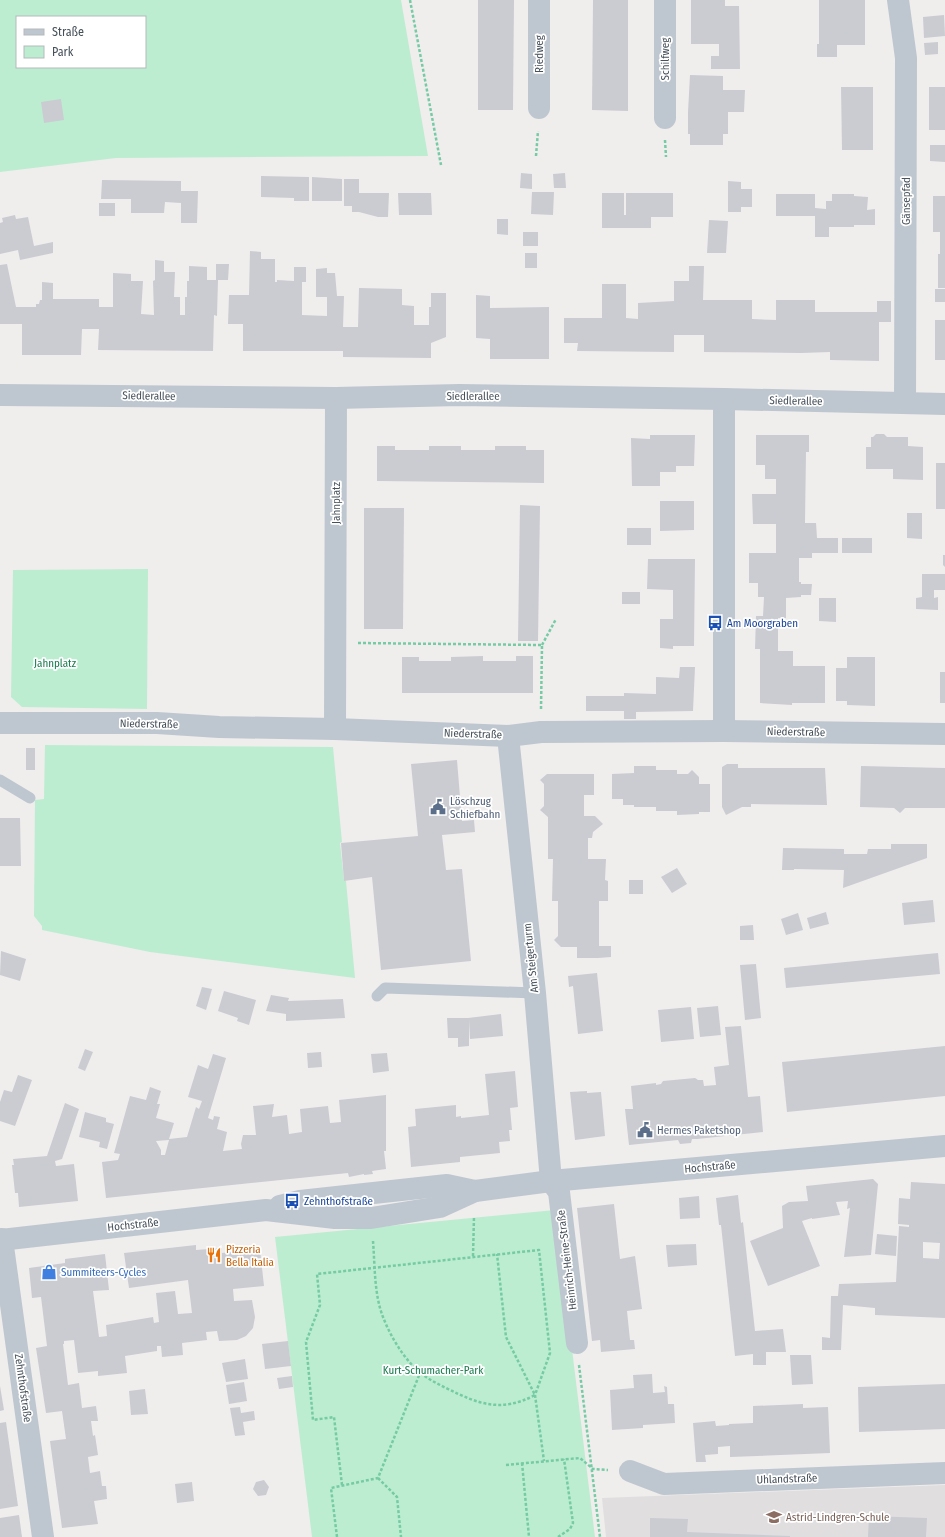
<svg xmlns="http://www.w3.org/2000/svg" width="945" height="1537" font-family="'Fira Sans Condensed',sans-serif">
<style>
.education{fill:#e1dedf}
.green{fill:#bcedd1;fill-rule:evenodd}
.building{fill:#caccd2;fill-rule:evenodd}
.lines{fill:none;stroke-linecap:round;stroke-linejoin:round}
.path{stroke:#75cba4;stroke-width:2.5;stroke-dasharray:3 2;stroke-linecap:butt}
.service{stroke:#bec7cf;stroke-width:11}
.minor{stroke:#bec7cf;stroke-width:22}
.tertiary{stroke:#bec7cf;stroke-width:22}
.labels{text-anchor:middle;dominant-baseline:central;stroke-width:3.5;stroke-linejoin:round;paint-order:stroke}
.street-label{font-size:11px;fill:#46505a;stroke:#fff}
.transit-label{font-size:11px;fill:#164399;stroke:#fff;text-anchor:start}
.park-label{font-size:11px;fill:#187a4e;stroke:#fff}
.service-label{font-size:11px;fill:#4e5e75;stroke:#fff;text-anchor:start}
.food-label{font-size:11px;fill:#c56008;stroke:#fff;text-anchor:start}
.shop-label{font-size:11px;fill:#366cbe;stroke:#fff;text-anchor:start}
.education-label{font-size:11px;fill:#785e54;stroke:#fff;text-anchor:start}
</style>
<rect width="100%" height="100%" fill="#f0eded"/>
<path class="education" d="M945,1485V1537H606L602,1498Z"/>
<g class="green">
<path d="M0,0H401L428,156L116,158L0,172ZM17,17H145V67H17Z"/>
<path d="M148,569L147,709L22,707L11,697L13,570Z"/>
<path d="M45,745L333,747L342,842L340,843L344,881H346L355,978L150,952L42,930V926L34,916L35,800L44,799Z"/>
<path d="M555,1210L595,1537H312L275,1237Z"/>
</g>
<g class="building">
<path d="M478,0H514L513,110H478Z"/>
<path d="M593,0H628V111L592,110Z"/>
<path d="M691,0H725V6H739L740,69H711V56H719V44H691Z"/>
<path d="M819,0H865V45H837V57H817V44H819Z"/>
<path d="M944,15L945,36L924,38L923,17Z"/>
<path d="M938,42V54L925,55L924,43Z"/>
<path d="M690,75L723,76V90H745L744,112H728V134H723V145H690V134H688V112Z"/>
<path d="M841,87H873V150H842Z"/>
<rect x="929" y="87" width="16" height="43"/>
<path d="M61,99L64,120L44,123L41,102Z"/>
<path d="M930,145H945V162L930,161Z"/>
<path d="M521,173L532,174V189L520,188Z"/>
<path d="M565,173L566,188H554L553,174Z"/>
<path d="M261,176L309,177V201H294V198L261,197Z"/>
<path d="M312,177L342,179V201H312Z"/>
<path d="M344,179H359V193H389L388,217H378L359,212H352V206H344Z"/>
<path d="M102,180L181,181V191H198L197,223H181V203L165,202L164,213H131V199H101Z"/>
<path d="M728,181L741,182V189H752V207H741V212H728Z"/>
<path d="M532,192H554L553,215L531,214Z"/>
<path d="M398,193H431L432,215H399Z"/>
<path d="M602,193H624V215H626V193H673V217H651V228H602Z"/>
<path d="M776,194H815V208L826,209V201H832V194H854V196L868,197L867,210L875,209V225H854V227H829V237H815V216H776Z"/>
<path d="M933,196H945V288H938V254H940V232H933Z"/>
<rect x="99" y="203" width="16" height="13"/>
<path d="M15,215L16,219L28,217L34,246L53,242V253L20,260L18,250L0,254V223L3,222L2,218Z"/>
<path d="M497,219H508V235L497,234Z"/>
<path d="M709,220L728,221L726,253H707Z"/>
<rect x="523" y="232" width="15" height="14"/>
<path d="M250,251L261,252V259H275V282H277V280L294,281V267H306V282H302V315L327,316V297H316V269L327,268V273H335L337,296H344L343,327H358L359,288L402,289V305L414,306V325H429V307H431V293H446V337L431,343V358L343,357V351H243V324H228L229,295H249Z"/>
<rect x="525" y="253" width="12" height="15"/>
<path d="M155,260L164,261V272H175L174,297H180V315H185V297H187V281H189V266L207,267V280H216V264H229L228,280H218L217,316L214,315L213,351L98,350L99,329H82L81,355H22V324H0V265L7,264L16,307H36V304H39L40,300H42V282L53,283V299H99V307H113V273L131,274V281H143L141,314L154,315L153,281L155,280Z"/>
<path d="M689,266H704L703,300H752V319L776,320V300H815V312H877V301H891V322H879V361L830,360V352L801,353L704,352V335H674V352L577,351L578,343H564V318H602V284H626V318L638,319V303L674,301V281H689Z"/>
<rect x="935" y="289" width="10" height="13"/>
<path d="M476,295L490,296V308L549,307V359H490V339L476,338Z"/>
<rect x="935" y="320" width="10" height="40"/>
<path d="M876,434H884L887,437H908V446L923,447V480L893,479V469H866V447H871V437H873Z"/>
<path d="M650,435H695L694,466H676V472H660V486H632L631,438L650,439Z"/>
<path d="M756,435H809V452H806L805,523H816L817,538H838V553H812V558H799V582H801V584H812L811,595H801V597L786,598V618H778V651H793V666H825V703H792V705L760,703V649H755L756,616H763L764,597H758V583H749V553H776V524H753L752,494H776V479H765V465H756Z"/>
<path d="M377,446H395V450H429V446H461V450H495V446H526V450H544V483L377,481Z"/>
<rect x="936" y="463" width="9" height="46"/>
<path d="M660,501H694V530L660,531Z"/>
<path d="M520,505L540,506L538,641H518Z"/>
<path d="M364,508H404L403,629H364Z"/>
<path d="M907,513H922V539L907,538Z"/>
<rect x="627" y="528" width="24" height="17"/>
<rect x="842" y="538" width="30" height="15"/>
<path d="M943,555H945V567L943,565Z"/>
<path d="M648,559H695L694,646H673V649L660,648V619H673V590L647,589Z"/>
<path d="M922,574H945V590H934V598L938,597V610L916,609V598L922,597Z"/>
<rect x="622" y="592" width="18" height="12"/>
<path d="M819,598H836V622L819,621Z"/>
<path d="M483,656V661H516V656H533V693H402V657H419V661H451V657Z"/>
<path d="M847,657H875V706L847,705V701H836V668H847Z"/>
<path d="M680,667H695L693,711L636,712V719H624V711H586V696H624V693L656,694V677L679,678Z"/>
<rect x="940" y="672" width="5" height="31"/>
<rect x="26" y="748" width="9" height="22"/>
<path d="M457,760L462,821L474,820L475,832L442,835L446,870L462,869L471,961L381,970L372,877L344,881L341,843L418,836L411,764Z"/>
<path d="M727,764H738V768H825L827,805L751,804V807H742L726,815L722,807V767Z"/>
<path d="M634,766H656V770H677V774H688L692,770L699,777V784H710V812H699V814L677,815V811H656V807H634V805H623V799H612V774L634,773Z"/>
<path d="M861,766L945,768V808H905L900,813L894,808L860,807Z"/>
<path d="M547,774H594V795H584V816H595L603,824L593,832L592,838H588V859H606L605,880L608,881V901H599V946H611V957L598,958H577V947H561L554,940L558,936V901H552L553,859H548V817L540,810L544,806V784L540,780Z"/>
<path d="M0,818H20L21,866H0Z"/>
<path d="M891,844H927V858L843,888L844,870L794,869V870H782L783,848L844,849V854H867L868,849H891Z"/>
<path d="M677,868L687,884L672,893L661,877Z"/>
<rect x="629" y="880" width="14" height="14"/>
<path d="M933,900L935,922L904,925L902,903Z"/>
<path d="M826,912L829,924L810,929L807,918Z"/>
<path d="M798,913L803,930L786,935L781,919Z"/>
<path d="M753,925L754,940H740V926Z"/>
<path d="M1,951L26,959L20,981L0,975Z"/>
<path d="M938,953L940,974L786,988L784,968Z"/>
<path d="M756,964L761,1018L745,1020L740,965Z"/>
<path d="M597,973L603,1031L578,1034L573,986L569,987L568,976Z"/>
<path d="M202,987L212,989L206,1010L196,1006Z"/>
<path d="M224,991L256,1000L249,1025L237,1021L238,1018L218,1011Z"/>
<path d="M271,995L289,998L288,1001L343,999L345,1018L286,1021V1014L266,1011Z"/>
<path d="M718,1006L721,1035L700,1037L697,1008Z"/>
<path d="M691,1007L694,1039L661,1042L658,1010Z"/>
<path d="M501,1014L503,1036L470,1039L469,1020V1046L458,1047V1038H448L447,1018H468Z"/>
<path d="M741,1026L748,1097L760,1096L763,1132L697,1139H692L691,1143L680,1144L678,1140L629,1145L625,1109H633L631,1086L656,1083V1085L661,1084L663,1081L695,1078L698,1080H703L704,1086L716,1085L714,1067L729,1065L725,1027Z"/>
<path d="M945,1046V1096L787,1112L782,1062Z"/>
<path d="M85,1049L93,1052L85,1071L78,1068Z"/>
<path d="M321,1052L322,1067L308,1068L307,1053Z"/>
<path d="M387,1053L389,1071L373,1073L371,1054Z"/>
<path d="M213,1054L226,1058L208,1118L213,1120L214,1116L220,1117L217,1129L227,1132L223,1151L242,1149L241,1144L243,1135H256L253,1106L274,1104L272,1117L287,1115L289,1134L302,1132L300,1109L328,1106L330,1123L341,1122L339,1100L386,1095V1151H384L386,1169L372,1171L373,1174L364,1175V1174L349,1177L348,1173L106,1198L102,1162L118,1160L120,1154L114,1153L130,1096L146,1100L150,1087L161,1091L157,1104H160L156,1118L174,1123L169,1139L187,1137L196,1107L199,1109L202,1101L188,1097L198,1065L208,1069ZM169,1140L165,1155H161V1150L156,1141Z"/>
<path d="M515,1071L518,1107L510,1108L512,1130H509L510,1141L499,1142L500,1153L460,1157V1162L411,1167L408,1127L416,1126L415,1109L456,1105V1117L461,1116V1118L489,1115L485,1074Z"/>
<path d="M18,1075L32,1080L15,1126L0,1121V1102L4,1090L12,1092Z"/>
<path d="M587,1091V1093L601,1092L605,1136L575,1140L570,1092Z"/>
<path d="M65,1103L79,1109L62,1159L55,1161L56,1166L74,1164L78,1201L19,1207L18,1193H15L12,1165H14L13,1159L47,1156Z"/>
<path d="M85,1112L106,1118V1122L114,1124L107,1149L99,1147L100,1142L79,1137Z"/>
<path d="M873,1179L878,1184L871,1255L844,1257L850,1208L847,1209L848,1201L836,1202L840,1215L812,1219V1218L802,1221L820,1266L768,1286L750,1241L783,1228L782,1206L789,1202L808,1201L806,1186Z"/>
<path d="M911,1182L945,1184V1318L875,1315V1308L843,1305L841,1350H822V1337L830,1338L831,1296H838L839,1284L896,1282L899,1226L909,1227V1225L898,1224L899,1198L910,1199ZM923,1242L940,1243L939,1259L923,1258Z"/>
<path d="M738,1195L741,1223L743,1222L755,1331L783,1329L786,1352H766V1365H753V1354L735,1356L721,1225H719L716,1198Z"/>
<path d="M699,1196L700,1218L680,1219L679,1198Z"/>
<path d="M614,1204L620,1259L635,1256L642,1309L627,1311L630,1340H634L635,1349L601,1352L600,1340L592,1341L577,1208Z"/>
<path d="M877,1234L897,1236L896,1256L875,1254Z"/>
<path d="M696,1244L697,1265L668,1267L666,1245Z"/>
<path d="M196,1245V1250L222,1248V1253L260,1249L264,1286L233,1289L234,1301L252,1300L255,1317L253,1328L246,1336L237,1340L219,1341L217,1331L206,1332L207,1340L182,1343L183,1355L162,1357L161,1346H157V1351L125,1356L127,1373L98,1376V1371L78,1373L74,1340L64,1341V1344H63L68,1385L79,1383L82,1408L96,1406L98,1421H91L93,1436L95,1435L98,1455L88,1457L90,1473L100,1471L102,1486H106L107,1499L94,1501L98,1524L62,1528L50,1441L66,1439L62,1411L46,1413L36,1348L47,1346L41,1297L32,1298L29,1268L65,1263V1259L105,1254L109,1290L93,1291L99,1337L107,1336L106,1325L153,1317L154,1323L159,1322L156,1293L175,1291L178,1314L192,1313L188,1280L129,1288L124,1253Z"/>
<path d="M288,1341L291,1366L265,1369L262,1344Z"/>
<path d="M790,1355H811L813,1384L792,1385Z"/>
<path d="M245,1359L248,1379L226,1382L222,1363Z"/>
<path d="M652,1374L653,1393L665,1392L664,1386L667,1387L668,1404H674L675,1423L643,1425V1428L612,1430L610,1390L634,1388L633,1375Z"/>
<path d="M292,1376L293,1387L279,1389L277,1378Z"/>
<path d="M244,1382L247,1401L229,1404L226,1385Z"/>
<path d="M945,1384V1429L859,1432L858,1387Z"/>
<path d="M0,1386L4,1410L0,1411Z"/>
<path d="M145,1389L148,1414L131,1415L129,1391Z"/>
<path d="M803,1404V1408L828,1407L830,1453L730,1457V1446L718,1447V1454L705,1455L706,1462H696L693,1423L715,1421L716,1426L729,1425V1424L753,1423V1406Z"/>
<path d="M240,1407L241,1413L254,1411L255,1420L243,1422L245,1435L235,1436L230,1408Z"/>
<path d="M6,1422L18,1506L0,1509V1423Z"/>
<path d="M264,1480L269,1487L266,1495L258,1496L253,1489L256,1482Z"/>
<path d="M192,1482L194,1501L177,1503L175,1484Z"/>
<path d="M19,1515L22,1537H0V1518Z"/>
<path d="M869,1516L927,1518L926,1537H868Z"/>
<path d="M650,1518L688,1519L687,1532L790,1536V1537H650Z"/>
</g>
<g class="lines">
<g class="path">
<path d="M410,0L441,165"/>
<path d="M665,140L666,157"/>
<path d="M536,156L538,131"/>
<path d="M358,643L542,645L541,709"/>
<path d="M542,645L556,619"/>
<path d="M373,1241C375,1266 374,1294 383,1317C390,1335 400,1352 413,1366C422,1376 434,1382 446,1388C478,1404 501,1413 535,1395L506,1337L497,1254"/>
<path d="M473,1256L474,1217"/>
<path d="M579,1365L600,1537"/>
<path d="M522,1463L529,1537"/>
<path d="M506,1465L580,1458L593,1469L608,1470"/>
<path d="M378,1478L397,1497L401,1537"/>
<path d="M342,1485L334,1417L313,1420L306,1342L320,1305L317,1274L539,1250L550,1353L535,1395L544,1461"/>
<path d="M337,1537L331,1488L378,1478L420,1373"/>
<path d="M558,1537L570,1529L573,1523L564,1459"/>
</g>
<g class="service">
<path d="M0,780L30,798"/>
<path d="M377,996L385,988L535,993"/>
</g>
<g class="minor">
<path d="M539,0V108"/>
<path d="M665,0V118"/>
<path d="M898,0L906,58L905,403"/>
<path d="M0,395L336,398L459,395L724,399L945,404"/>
<path d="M0,723H157L219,727L335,729L508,736L541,732L724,731L945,734"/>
<path d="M335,729L336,398"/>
<path d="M724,731V399"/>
<path d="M508,736L535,993L551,1181L559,1192L577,1343"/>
<path d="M2,1239L43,1537"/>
<path d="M630,1471L664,1484L945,1473"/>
</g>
<g class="tertiary">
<path d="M280,1206L300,1201L447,1185L475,1191"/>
<path d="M0,1240L266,1210L335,1218H371L440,1207L475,1191L551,1181L945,1146"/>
</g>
</g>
<defs>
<symbol id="bus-bare" viewBox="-9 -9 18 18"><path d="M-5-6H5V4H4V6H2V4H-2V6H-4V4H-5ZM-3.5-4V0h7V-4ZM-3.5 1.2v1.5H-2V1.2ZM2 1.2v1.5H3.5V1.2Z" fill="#1a4fb4" stroke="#fff" stroke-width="2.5" paint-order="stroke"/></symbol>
<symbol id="civic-bare" viewBox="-9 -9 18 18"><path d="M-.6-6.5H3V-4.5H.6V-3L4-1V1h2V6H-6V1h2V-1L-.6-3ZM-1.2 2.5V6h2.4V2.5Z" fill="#5c6f8a" stroke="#fff" stroke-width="2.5" paint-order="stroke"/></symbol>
<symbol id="restaurant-bare" viewBox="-9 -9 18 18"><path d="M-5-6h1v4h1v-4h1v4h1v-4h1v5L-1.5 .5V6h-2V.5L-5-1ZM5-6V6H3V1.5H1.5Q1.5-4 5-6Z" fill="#e8710a" stroke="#fff" stroke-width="2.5" paint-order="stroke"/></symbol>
<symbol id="shop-bare" viewBox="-9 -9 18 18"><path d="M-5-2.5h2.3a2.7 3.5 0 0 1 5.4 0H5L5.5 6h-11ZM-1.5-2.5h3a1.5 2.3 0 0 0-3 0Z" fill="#3f7fe0" stroke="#fff" stroke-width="2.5" paint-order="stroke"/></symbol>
<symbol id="school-bare" viewBox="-9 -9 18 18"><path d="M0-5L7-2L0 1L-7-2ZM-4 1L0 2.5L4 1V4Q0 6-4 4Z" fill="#8d6e63" stroke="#fff" stroke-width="2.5" paint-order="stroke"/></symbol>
</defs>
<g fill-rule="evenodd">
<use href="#bus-bare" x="704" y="612" width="22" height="22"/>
<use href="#civic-bare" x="427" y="796" width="22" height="22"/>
<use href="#civic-bare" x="634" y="1119" width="22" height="22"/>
<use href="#bus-bare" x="281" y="1190" width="22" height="22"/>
<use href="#restaurant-bare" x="203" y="1244" width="22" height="22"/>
<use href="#shop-bare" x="38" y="1261" width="22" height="22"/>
<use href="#school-bare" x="763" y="1506" width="22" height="22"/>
</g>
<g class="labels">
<g class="street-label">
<text transform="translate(539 54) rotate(-90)">Riedweg</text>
<text transform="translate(665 59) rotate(-90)">Schilfweg</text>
<text transform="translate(906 201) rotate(-90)">Gänsepfad</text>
<text transform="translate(149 396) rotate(1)">Siedlerallee</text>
<text x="473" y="396">Siedlerallee</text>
<text transform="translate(796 401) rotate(1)">Siedlerallee</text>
<text transform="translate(336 503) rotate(-90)">Jahnplatz</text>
<text transform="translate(149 724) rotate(1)">Niederstraße</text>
<text transform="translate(796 732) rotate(1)">Niederstraße</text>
<text transform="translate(473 734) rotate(2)">Niederstraße</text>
<text transform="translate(531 958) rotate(-96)">Am Steigerturm</text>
<text transform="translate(710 1167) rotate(-5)">Hochstraße</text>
<text transform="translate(133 1225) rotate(-6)">Hochstraße</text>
<text transform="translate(567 1260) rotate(-97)">Heinrich-Heine-Straße</text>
<text transform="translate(23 1388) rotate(82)">Zehnthofstraße</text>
<text transform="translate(787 1479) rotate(-2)">Uhlandstraße</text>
</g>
<g class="transit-label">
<text x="727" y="623">Am Moorgraben</text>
<text x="304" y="1201">Zehnthofstraße</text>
</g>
<g class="park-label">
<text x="55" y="663">Jahnplatz</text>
<text x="433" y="1370">Kurt-Schumacher-Park</text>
</g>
<g class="service-label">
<text x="450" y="801">Löschzug<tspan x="450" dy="13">Schiefbahn</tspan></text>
<text x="657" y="1130">Hermes Paketshop</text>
</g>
<g class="food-label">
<text x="226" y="1249">Pizzeria<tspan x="226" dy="13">Bella Italia</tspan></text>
</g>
<g class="shop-label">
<text x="61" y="1272">Summiteers-Cycles</text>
</g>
<g class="education-label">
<text x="786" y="1517">Astrid-Lindgren-Schule</text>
</g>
</g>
<rect x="16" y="16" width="130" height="52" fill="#ffffff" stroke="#b5b9bd"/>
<rect x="24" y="29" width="20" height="6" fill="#bec7cf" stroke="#b5b9bd"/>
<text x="52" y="36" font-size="12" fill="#46505a">Straße</text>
<rect x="24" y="46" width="20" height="12" fill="#bcedd1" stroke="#b5b9bd"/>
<text x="52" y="56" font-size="12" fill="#46505a">Park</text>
</svg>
